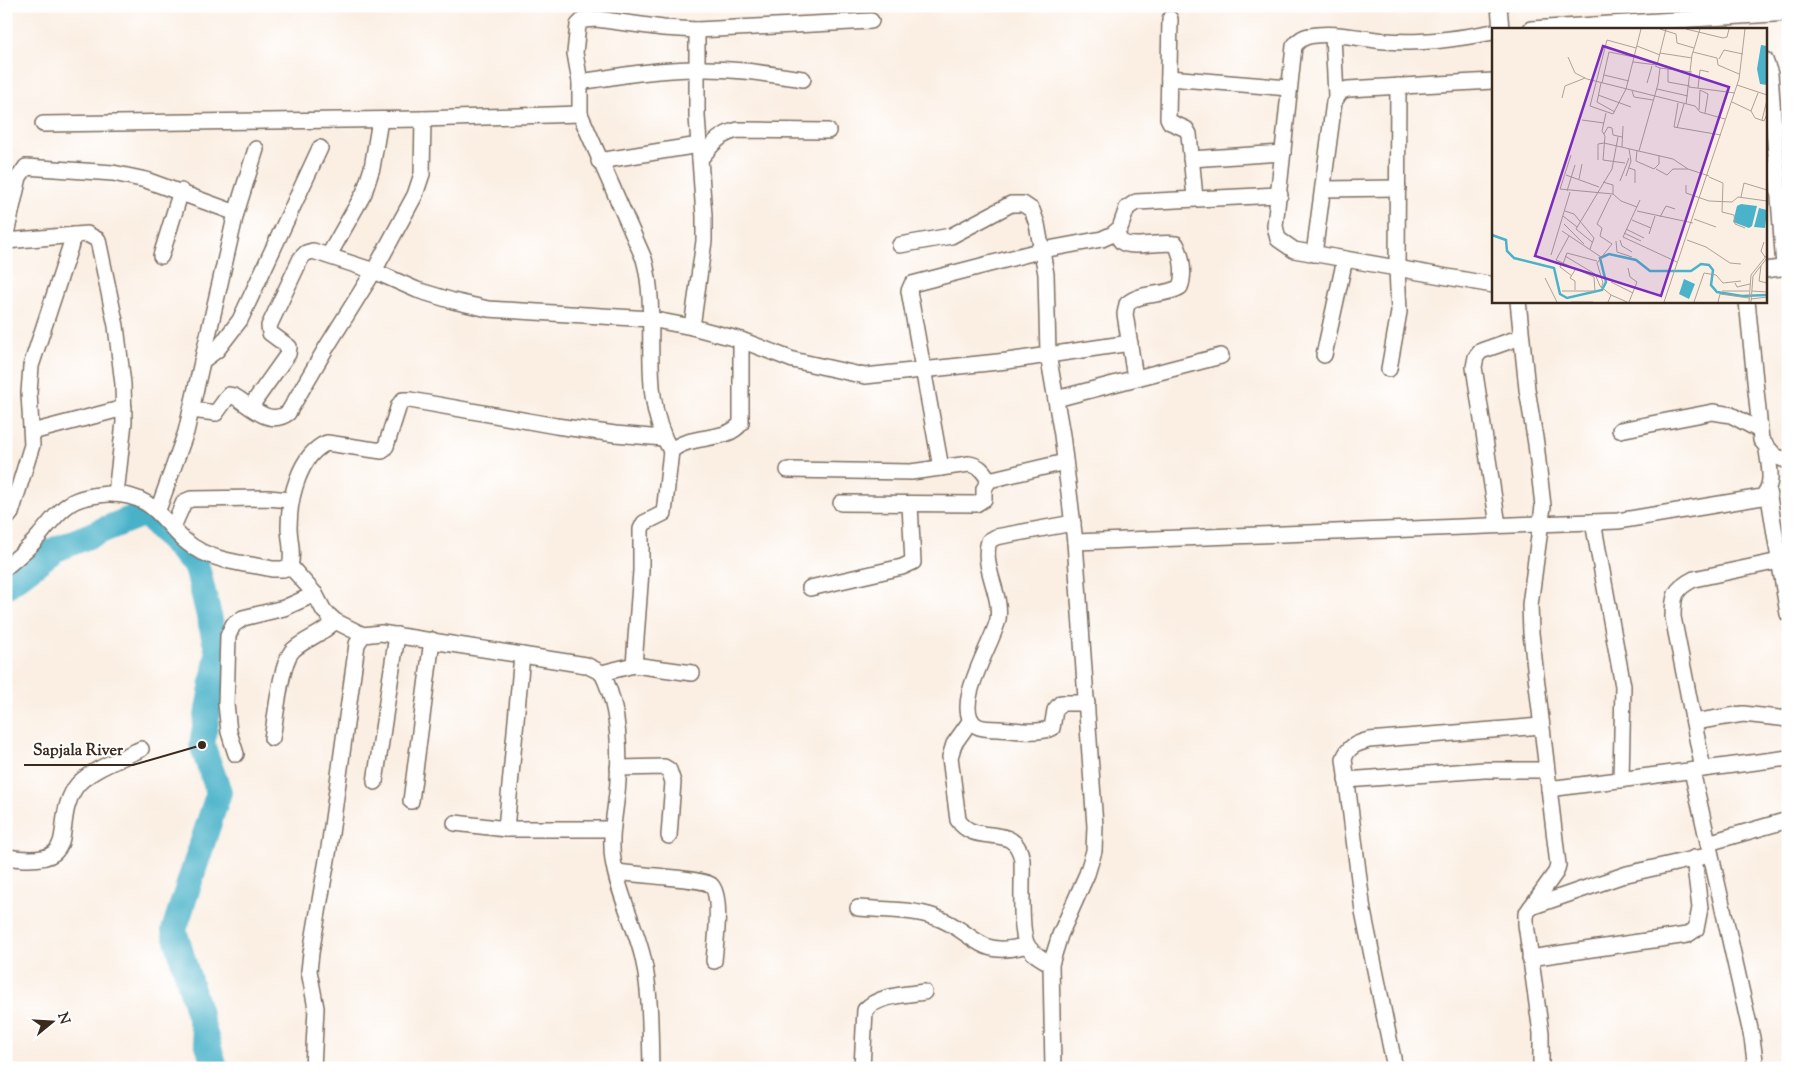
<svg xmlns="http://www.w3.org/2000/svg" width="1794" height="1074" font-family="'Sorts Mill Goudy',serif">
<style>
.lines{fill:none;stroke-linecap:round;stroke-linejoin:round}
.river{stroke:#4ab2c9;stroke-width:26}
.minor-casing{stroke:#7e6f63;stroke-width:18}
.minor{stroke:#fff;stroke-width:15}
.inset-river{fill:none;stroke:#4ab2c9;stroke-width:2.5}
.inset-road{fill:none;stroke:#aea094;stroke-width:1}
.view{fill:#7b2cbf;fill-opacity:0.15;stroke:#7b2cbf;stroke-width:2.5}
.inset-edge{fill:none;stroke:#3b2a1e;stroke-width:2.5}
.leader{fill:none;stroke:#3b2a1e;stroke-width:2}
.callout-dot{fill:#3b2a1e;stroke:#fff;stroke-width:2}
.callout-label{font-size:16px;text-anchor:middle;font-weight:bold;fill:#3b2a1e;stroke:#fff;stroke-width:4;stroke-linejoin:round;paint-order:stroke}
</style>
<rect width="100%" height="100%" fill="#fff"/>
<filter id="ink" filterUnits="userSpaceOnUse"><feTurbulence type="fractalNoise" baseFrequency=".02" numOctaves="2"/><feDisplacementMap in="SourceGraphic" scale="10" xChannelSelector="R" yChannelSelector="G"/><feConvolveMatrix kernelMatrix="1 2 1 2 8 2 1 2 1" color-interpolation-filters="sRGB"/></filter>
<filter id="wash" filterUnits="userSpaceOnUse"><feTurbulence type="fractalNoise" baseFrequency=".0096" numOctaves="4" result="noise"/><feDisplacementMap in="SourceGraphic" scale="20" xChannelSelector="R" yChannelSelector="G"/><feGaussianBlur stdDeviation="1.12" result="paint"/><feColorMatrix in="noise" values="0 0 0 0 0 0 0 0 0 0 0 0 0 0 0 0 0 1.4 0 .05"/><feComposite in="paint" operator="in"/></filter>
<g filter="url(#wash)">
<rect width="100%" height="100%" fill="#fbefe3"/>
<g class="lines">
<path class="river" d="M6,586L54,550L145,513L197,567L218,653L202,745L219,792L174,930L215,1068"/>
</g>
</g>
<g filter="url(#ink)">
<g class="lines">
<defs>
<g id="minor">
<path d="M1499,6L1501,29"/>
<path d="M1170,19L1168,118L1170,122L1186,129L1189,134L1195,198"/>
<path d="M1531,29L1788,13"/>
<path d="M1493,32C1457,39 1422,44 1386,41C1361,39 1334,31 1309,36C1302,37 1298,41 1294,46L1275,226L1278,239L1294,250L1493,285"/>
<path d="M1333,35L1336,96"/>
<path d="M1765,60L1770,74L1784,267"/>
<path d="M1169,78L1289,88"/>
<path d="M580,82C618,76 658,69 697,69C733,68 768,74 803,79"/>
<path d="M43,124L423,119L580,114"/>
<path d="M700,159C712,145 719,134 738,130L828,131"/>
<path d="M1191,159L1283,153"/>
<path d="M599,161L699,145"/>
<path d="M1323,189L1398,188"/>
<path d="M1116,232C1118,235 1119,240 1122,242C1131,249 1162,241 1176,244C1182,255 1185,275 1180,287C1164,297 1142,291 1127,304L1125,314L1135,378"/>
<path d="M6,234L19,177L26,167L113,173L146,180L236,213"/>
<path d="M6,241L87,234L98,240L116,326L123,384L124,422L116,494"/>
<path d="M900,245L951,236L1011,204H1023L1032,210L1037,224L1046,274L1048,354L1062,435L1075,542L1095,826L1094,851L1087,874L1060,935L1051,964L1053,1068"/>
<path d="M1314,254L1334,102L1341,91L1348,89L1493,81"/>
<path d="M329,255L364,193L372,168L380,120"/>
<path d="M161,256L181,191"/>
<path d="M1765,270L1788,267"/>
<path d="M1518,301L1527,389L1536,444L1543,506L1530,605L1531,633L1558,865L1556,872L1526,914V924L1541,1033V1068"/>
<path d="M1747,301L1761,440L1775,456L1788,461"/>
<path d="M692,327L704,241V216L697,116V30"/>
<path d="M1324,355L1345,259"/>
<path d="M202,361L217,350L240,320L320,148"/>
<path d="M1389,369L1399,312L1397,268L1398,86"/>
<path d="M1056,399L1221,356"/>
<path d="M251,406L288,354L289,347L270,333L269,326L301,258L306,253L313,251L374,271L417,290L453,301L488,309L650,319L692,327L741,340L793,360L865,376L1007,361L1130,343"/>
<path d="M191,410L216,413L229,395L234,396C251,406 269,427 288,413L326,348L374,271L415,195L422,174L423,119"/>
<path d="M1620,430L1713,412L1731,415L1759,430"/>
<path d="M32,432L124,408"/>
<path d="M671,451C636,392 661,321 644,259L580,114V82L575,53L578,25L583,20L597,19L663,28L697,30L871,21"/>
<path d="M941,468L909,291L912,284L1043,250L1102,239L1113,234L1120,228L1127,208L1136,202L1280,195"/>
<path d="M788,470L911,472L969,464C980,466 983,471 989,480"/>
<path d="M1768,491L1788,614"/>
<path d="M841,503L976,504L984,499V489L989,480L1065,462"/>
<path d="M158,510L186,432L236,213L256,149"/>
<path d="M6,519L11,513L32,445L29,393L31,366L74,235"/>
<path d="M1593,522L1623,686L1621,780"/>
<path d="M1073,523L996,537L989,541C981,567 1002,593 998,619C995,640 949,709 977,726C982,729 992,729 999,729C1016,730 1036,734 1052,728L1055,710L1061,703H1087"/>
<path d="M1498,525L1474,367L1476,357L1481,351L1521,337"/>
<path d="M173,527L184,502L191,499L268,498L290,500"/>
<path d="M1075,542L1618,521L1762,497C1775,484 1769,467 1767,450"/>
<path d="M290,566L315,594L324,611L335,621L363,635"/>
<path d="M6,567C18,557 30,547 39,536C49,524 58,511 71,503C81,497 96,495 108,494C163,493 163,533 202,552C223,562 249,564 272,569H283L290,566C294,553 289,540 289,527C289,500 299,454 327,443L382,451L386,446L399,405L403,400H410L556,426L615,434L663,438"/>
<path d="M810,588L902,567L913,562L910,505"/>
<path d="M634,665L641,571V529L644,523L664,513L671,451C690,433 727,443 741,423V340"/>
<path d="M602,673C618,704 620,746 618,780C617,807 609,833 613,860C618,894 635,924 643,958C651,994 650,1031 651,1068"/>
<path d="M971,720L954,744L950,757L958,820C976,848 1015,820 1022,860C1023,879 1019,929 1027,945C1032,954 1043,959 1051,964"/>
<path d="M1694,722L1743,714L1788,719"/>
<path d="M272,738C276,718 280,663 293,650C306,638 322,635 335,621"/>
<path d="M236,754L229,732L226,704L228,636L233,625L243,618L284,608L315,594"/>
<path d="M618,768L664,767L669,770L673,782L669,836"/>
<path d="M1703,769L1673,617C1673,596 1674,589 1694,579L1779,561"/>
<path d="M1692,771L1752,1038L1756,1068"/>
<path d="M1346,780L1484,770H1546"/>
<path d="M375,782L397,635"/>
<path d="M1549,789L1788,758"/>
<path d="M411,801L432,640"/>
<path d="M455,823L506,829H612"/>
<path d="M506,829L522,655"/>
<path d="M1708,843L1788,820"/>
<path d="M6,857C86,869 50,827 75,788C86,771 123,758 141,749"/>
<path d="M616,872C630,874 706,879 711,885C723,897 715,945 714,961"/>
<path d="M1531,907L1627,874L1702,857"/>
<path d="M858,908C883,910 912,909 935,917C976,931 976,960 1027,945"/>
<path d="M1530,958L1687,935L1696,929L1700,908L1694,858"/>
<path d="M313,1068L316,1008L309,971L311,953L329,848L357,644L363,635L381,633L586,665L602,673L634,665L692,673"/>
<path d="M862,1068L865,1010C879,995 905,995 924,992"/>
<path d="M1395,1068L1363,911L1344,759C1348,746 1356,744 1369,740L1541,726"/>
</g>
</defs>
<use href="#minor" class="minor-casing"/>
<use href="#minor" class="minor"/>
</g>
</g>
<g transform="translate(1492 28)">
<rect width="275" height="275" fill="#fbefe3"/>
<path d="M269,17L275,18V57L268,56L265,41ZM249,176L265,178L260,198L257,200L241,194L245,178ZM267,180L275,182L273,200L262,199ZM192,251L203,256L197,271L187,266Z" fill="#4ab2c9"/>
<path class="inset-river" d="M0,207L14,212L15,223L22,230L62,240L68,266L75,270L110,262L114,254L108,230L117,226L144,232L158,243H199L209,236L217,237L221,242L219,257L225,264L250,268L275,267"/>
<path class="inset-road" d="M168,1L184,6L185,15L202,20M194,1L231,10L235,9L237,1M145,18L168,27M144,20L115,12L98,78L121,86L134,61L149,1M201,24L225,30L226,37L247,46M168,25L200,30M76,29L83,45L95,51L203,78L208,84L233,91M227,31L232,22L251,26M141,34L165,37L174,1M168,40L200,44M176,41V54L198,58M112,47L137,53M109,55L105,74L123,84M110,55L117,24L142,29M155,55L160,38M245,57L275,67M197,59L243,65M206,60L208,42L217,44M165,61L196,68M208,62L216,66L213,85M140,63L142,69L161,72M106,67L139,79M70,70L73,58L93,50M240,74L259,83L266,65M186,75L182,99L229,107M194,76L200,27L208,1M207,82L208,62M259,83L263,90L272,93L275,86M114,85L110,103L113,108L111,132L133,135M90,92L112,95M270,92L275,72M185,100L192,76M112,106L116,99L120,100L121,107L130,109M130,119L131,98M145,122L144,133L162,141L167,136V127M147,123L166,56L168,40L163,38M79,127L68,161L121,166M106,132V116L112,115L181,131L196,141L217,148M137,140L143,142V155M164,141L175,147L181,141H196M74,147L107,159M134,148L139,133L137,121M217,149L231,155L230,184L242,187L243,196L253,200M87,151L90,136M128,153L137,130M111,154L121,157V166L129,173L145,179M194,157V165L217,173L240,174L246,169L275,173M75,163L83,137M249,169L252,155L275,162M148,172L131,209L185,234M73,183L82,186L102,210L98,221M145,183L201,195M71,188L85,199M168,189L174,178L183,181M202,191L224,199M140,192L159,200M72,196L92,216M134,201L152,210M70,203L109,229M132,205L149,213M157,206L163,188M128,212L130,218L140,224M195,212L214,219L238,235L249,236M124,213L125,224L140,229M100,214L84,201L120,141L126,109M272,214L269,223L273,229M59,227L78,164M73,228L103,246L108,258L119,267M69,235L68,239L80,248M71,236L75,225L105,233M269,238L267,253L275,255M136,240L138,249L145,254L137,274M83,242L78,250L83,253V262M53,250L65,274M119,254L141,265M243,255L245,259L258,256M109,260L111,255L105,235L120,216L108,208L110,200L105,196L119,167M70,263H103L102,249L64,232L77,208M230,263H257M260,263L275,264M259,271L275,269M79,274H101M116,274L119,267L135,274M172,274L247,51L253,1M202,274L212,245L224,247L231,255L249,253M226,274L228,266L257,270M257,274L259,247L275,227M259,274L261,248L275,230"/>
<path class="view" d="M111,18L237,59L169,268L43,228Z"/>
<rect width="275" height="275" class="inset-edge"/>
</g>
<path class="leader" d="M202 745L133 765H24"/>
<circle class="callout-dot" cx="202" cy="745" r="5"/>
<g class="callout-label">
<text x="78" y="755">Sapjala River</text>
</g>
<rect width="1794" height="1074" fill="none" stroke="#fff" stroke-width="25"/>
<g transform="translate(52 1022) rotate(72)" stroke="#ffffff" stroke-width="4" paint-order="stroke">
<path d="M0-4L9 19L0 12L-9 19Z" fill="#3b2a1e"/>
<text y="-8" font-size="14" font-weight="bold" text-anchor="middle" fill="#3b2a1e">N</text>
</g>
</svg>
